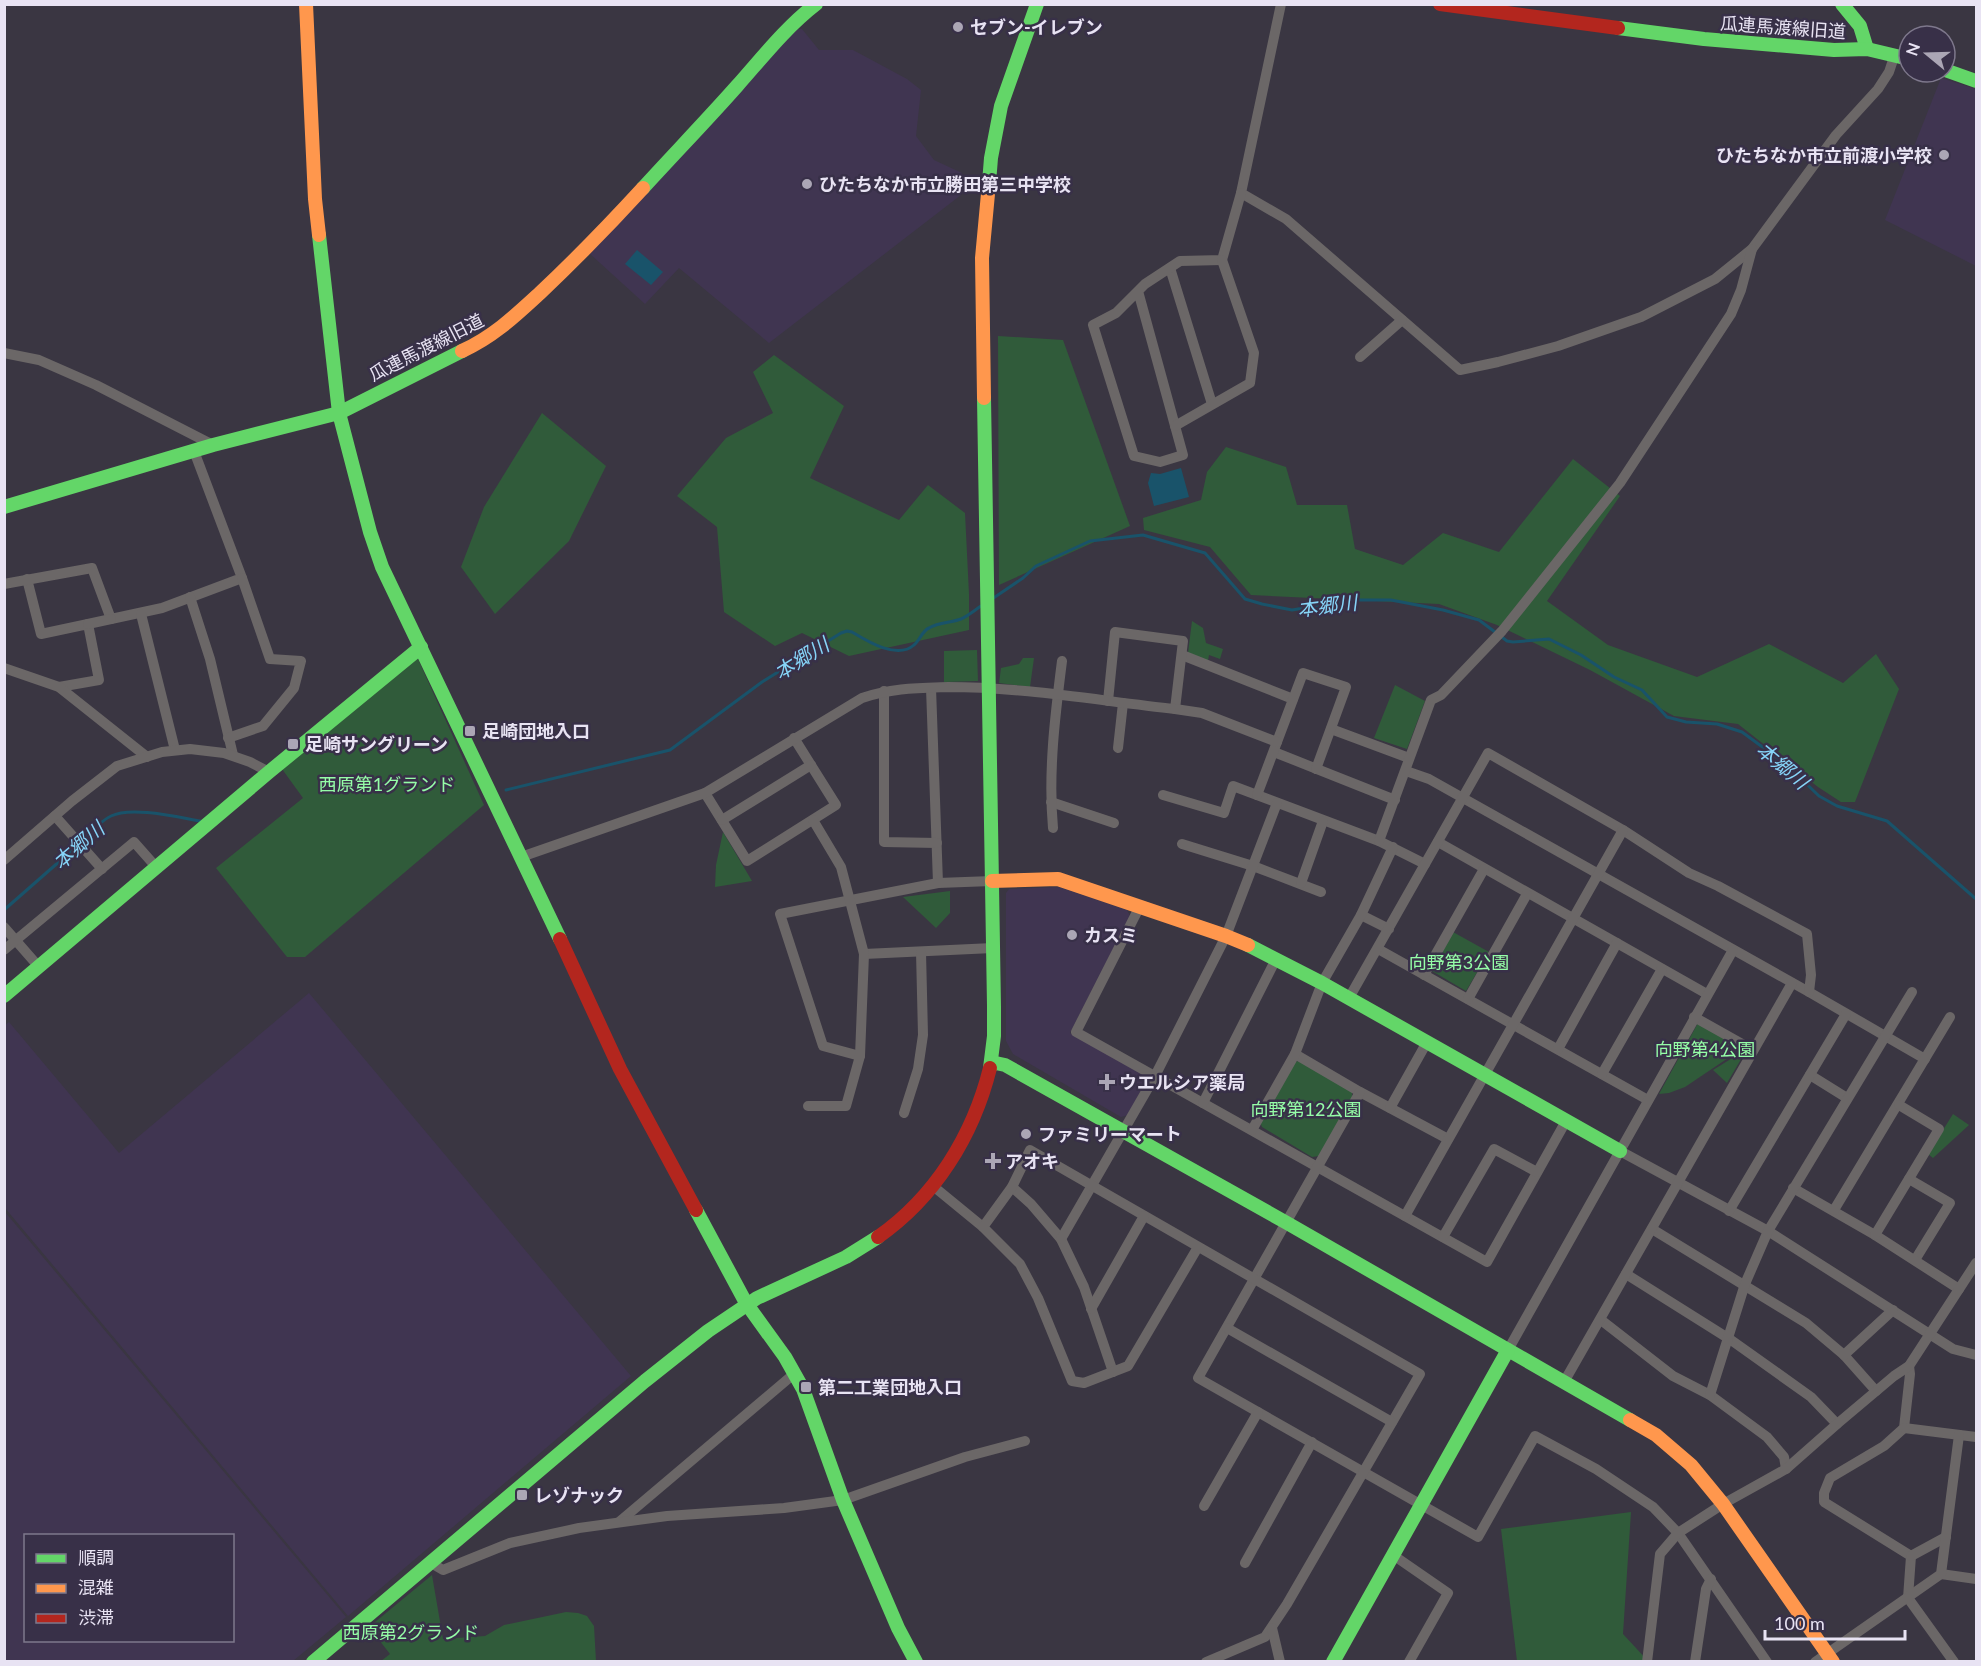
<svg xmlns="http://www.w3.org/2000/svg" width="1981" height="1666" font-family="Lato,'Noto Sans JP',sans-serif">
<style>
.built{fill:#403551;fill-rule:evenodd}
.green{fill:#305b3a}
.water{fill:#19536a}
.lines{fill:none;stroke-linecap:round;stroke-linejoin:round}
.stream{stroke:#19536a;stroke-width:3}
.street{stroke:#6b6767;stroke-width:10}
.fast{stroke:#63d668;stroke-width:14}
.slow{stroke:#ff974d;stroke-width:14}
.jam{stroke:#b3261e;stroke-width:14}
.poi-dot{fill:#aba6b5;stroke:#383048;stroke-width:2}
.labels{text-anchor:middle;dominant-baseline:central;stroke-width:5;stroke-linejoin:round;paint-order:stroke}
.poi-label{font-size:18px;font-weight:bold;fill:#e8e3f3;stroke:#383048;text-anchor:start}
.street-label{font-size:18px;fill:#e8e3f3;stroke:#383048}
.park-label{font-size:18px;fill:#95fda7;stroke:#383048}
.water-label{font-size:20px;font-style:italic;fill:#86d4f8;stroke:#383048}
</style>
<rect width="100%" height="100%" fill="#3a3642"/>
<g class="built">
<path d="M794,29H802L819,50H853L907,79L921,90L916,136L934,160L962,173L961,195L769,343L679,268L645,304L589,253Z"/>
<path d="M1941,78L1976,89V266L1885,220Z"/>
<path d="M1059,887L1127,910L1130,916L1070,1033L1144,1075L1146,1081L1128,1115L1121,1117L1013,1054L1006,1041V893L1009,889Z"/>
<path d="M309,993L631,1376L348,1616L5,1208L4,1026L9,1022L119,1153Z"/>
<path d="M5,1212L346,1617L293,1661H5ZM26,1536H232V1640H26Z"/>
</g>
<g class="green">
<path d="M998,336L1063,340L1130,526L999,585Z"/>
<path d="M774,355L844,406L810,478L899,520L928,485L965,513L969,594V630L849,656L802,633L775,646L724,612L717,527L677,496L726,438L773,413L753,372Z"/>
<path d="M542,413L606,466L569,541L495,614L461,567L484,507Z"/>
<path d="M1226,447L1286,467L1297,505H1347L1355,549L1403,565L1443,533L1499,552L1573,459L1620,496L1547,601L1608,645L1697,677L1769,644L1843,683L1876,654L1899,689L1855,802H1841L1818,787L1738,724L1674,716L1590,670L1497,625L1439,604L1251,595L1210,547L1144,530L1143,518L1201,500L1207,472Z"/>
<path d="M1192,621L1203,628L1206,643L1223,649L1220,659L1209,655L1208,661L1188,653Z"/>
<path d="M977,650L978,681L944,682V651Z"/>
<path d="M417,657L484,805L305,957H287L216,868L303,798L282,769Z"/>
<path d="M1023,658H1034L1030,687L999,683L1001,668L1019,664Z"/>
<path d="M1395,685L1425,701L1407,749L1374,738Z"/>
<path d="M723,832L752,881L715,887L716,865Z"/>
<path d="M950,891V913L936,928L903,897Z"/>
<path d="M1453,932L1489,952L1466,991L1432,971Z"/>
<path d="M1698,1023L1743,1048L1685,1087L1669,1093L1659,1094Z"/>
<path d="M1747,1049L1727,1083L1713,1070Z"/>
<path d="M1302,1060L1352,1090V1097L1319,1156L1312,1157L1262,1127L1260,1122L1295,1062Z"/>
<path d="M1953,1114L1969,1125L1933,1158L1928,1154Z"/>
<path d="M1631,1512L1623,1634L1648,1661H1517L1501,1529Z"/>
<path d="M432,1575L443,1639L485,1636L504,1625L566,1612L578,1613L587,1616L594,1626L596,1661H381L390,1654L369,1627Z"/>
</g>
<g class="water">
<path d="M637,250L663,272L651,285L625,264Z"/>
<path d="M1181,468L1189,497L1154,506L1148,483L1151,473L1160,474Z"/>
</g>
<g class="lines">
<g class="stream">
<path d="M992,599L1023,578L1036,566L1090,541L1143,535L1205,553L1245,599L1262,604L1292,610L1352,600H1391L1443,610L1479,620L1507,641L1513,642L1549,639L1581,655L1614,677L1642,690L1667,717L1686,722L1717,724L1742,732L1787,765L1819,796L1837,806L1887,821L1976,899"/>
<path d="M506,790L670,750L762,682L841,633L847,631L852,632C867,641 897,660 914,645C920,640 922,631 929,628C939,622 951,623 961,619C968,616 975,610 981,606"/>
<path d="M82,841C91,833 100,821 111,816C131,806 177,817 200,821"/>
<path d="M4,910L77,846"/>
</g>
<g class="street">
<path d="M1281,4L1241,193L1286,219L1460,370L1498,362L1558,346L1641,317L1715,279L1752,249L1836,135L1878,89L1889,72L1895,54"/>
<path d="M1170,268L1212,404"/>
<path d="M1138,291L1183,455L1160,462L1134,456L1093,325L1116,313L1145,284L1180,261L1222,260L1241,193"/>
<path d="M4,353L39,360L96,385L213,445"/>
<path d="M1360,357L1402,320"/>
<path d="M1175,426L1250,383L1254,353L1222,260"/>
<path d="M27,579L41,634L88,624L99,680L59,687"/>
<path d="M4,584L92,568L111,619L162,608L242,578L194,451"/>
<path d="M190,597L210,659L233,755"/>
<path d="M141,614L175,750"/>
<path d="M88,624L111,619"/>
<path d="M1182,655L1293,699"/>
<path d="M4,668L59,687L147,757"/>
<path d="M931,688L938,883"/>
<path d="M884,691V842L937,843"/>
<path d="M1108,701L1115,632L1183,641L1175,709"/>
<path d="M1331,729L1409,758"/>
<path d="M228,738L263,726L294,688L301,661L270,659L242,578"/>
<path d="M1118,748L1123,703"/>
<path d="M1274,752L1395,800"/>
<path d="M1406,771L1429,779L1809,992L1925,1059"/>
<path d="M705,793L747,861L836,805L794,738"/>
<path d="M1163,795L1224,813L1233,786L1379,841L1425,864"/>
<path d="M1257,795L1303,673L1346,687L1316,769"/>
<path d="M1051,802L1114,823"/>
<path d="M55,816L102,869"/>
<path d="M722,820L811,765"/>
<path d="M1053,828C1048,773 1055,716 1062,661"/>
<path d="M1379,841L1431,700L1441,695L1502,631L1620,483L1731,314L1741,290L1752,249"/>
<path d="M1438,842L1707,994"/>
<path d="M1182,844L1253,866L1321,892"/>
<path d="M521,857L705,793L862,698C891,688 918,688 948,687C1024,687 1100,701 1175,709L1202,713L1277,742"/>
<path d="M4,860L72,801L117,766L162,752L190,749L224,753L250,762L269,772"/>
<path d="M1301,883L1323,821"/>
<path d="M1140,906L1076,1032L1487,1262L1566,1121"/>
<path d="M1361,915L1389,929"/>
<path d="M4,927L39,967"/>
<path d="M1378,949L1648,1100"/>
<path d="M4,950L134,842L157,868"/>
<path d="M864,954L993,948"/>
<path d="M1424,975L1484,869"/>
<path d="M1349,998L1488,753L1623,830L1689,873L1718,886L1807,934L1811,975L1809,992"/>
<path d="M1468,999L1527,894"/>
<path d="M1694,1017L1753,1050"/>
<path d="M1558,1049L1617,943"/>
<path d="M1295,1054L1360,1092L1448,1139"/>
<path d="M860,1056L823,1046L780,914L938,883L992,881"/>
<path d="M1602,1074L1662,969"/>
<path d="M1810,1075L1847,1098"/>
<path d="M1360,1092L1198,1378L1478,1537L1535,1436L1596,1469L1653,1507L1678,1533L1767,1662"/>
<path d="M1203,1103L1276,959"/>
<path d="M808,1106H846L860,1056L864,954L841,867L813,820"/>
<path d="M1390,1108L1427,1042"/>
<path d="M904,1113L918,1069L923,1035L921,952"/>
<path d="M1252,1130L1295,1054L1322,983L1361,915L1393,847"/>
<path d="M1620,1151L1768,1231L1953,1349L1976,1355"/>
<path d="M1909,1179L1950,1203L1915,1260"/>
<path d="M933,1186L983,1227"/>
<path d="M1012,1187L1031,1204L1061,1239L1084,1287L1113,1372"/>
<path d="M1793,1188L1875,1235L1959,1289"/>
<path d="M1834,1210L1950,1017"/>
<path d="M1729,1211L1846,1014"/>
<path d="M1405,1216L1623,830"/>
<path d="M1652,1229L1806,1323L1844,1355L1876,1391"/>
<path d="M1875,1235L1939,1129L1899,1105"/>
<path d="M1443,1237L1494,1149L1537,1172"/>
<path d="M1061,1239L1155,1076L1226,936L1277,803"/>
<path d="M1198,1247L1128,1366L1084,1383L1072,1381L1038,1298L1020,1264L983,1227L1012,1187L1030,1150L1420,1374L1287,1604L1265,1637L1206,1662"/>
<path d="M1626,1274L1731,1340L1811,1397L1837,1424"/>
<path d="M1091,1309L1144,1216"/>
<path d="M1601,1320L1673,1376L1710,1395L1767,1437L1784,1457L1786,1469"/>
<path d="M1227,1328L1392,1422"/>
<path d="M1508,1350L1733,950"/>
<path d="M1844,1355L1893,1310"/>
<path d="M1909,1366L1910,1374L1904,1428L1884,1446L1830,1478L1824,1493V1502L1911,1556L1908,1598L1954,1662"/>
<path d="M1564,1382L1792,983"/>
<path d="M1710,1395L1745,1284L1768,1231L1912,992"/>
<path d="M1904,1428L1976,1437"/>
<path d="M1204,1506L1258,1412"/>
<path d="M619,1522L795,1373"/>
<path d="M1393,1555L1448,1593L1409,1662"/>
<path d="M1911,1556L1946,1537"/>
<path d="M431,1563L443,1570L510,1543L579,1528L667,1516L784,1508L843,1500L965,1457L1025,1441"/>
<path d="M1245,1563L1312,1442"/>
<path d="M1941,1574L1976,1579"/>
<path d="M1272,1628L1280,1662"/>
<path d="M1647,1662L1660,1554L1678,1533L1723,1504L1786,1469L1837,1424L1894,1376L1909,1366L1976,1263"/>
<path d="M1695,1662L1706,1589L1711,1579"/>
<path d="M1815,1662L1941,1574L1959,1435"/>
</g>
<g class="fast">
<path d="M1842,4L1860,26L1867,49"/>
<path d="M1618,28L1704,39L1834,50L1867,49L1909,59"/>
<path d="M1945,70L1976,81"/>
<path d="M989,183L991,158L1001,106L1037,4"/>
<path d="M643,188C674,154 706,121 737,86C762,58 785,28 816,4"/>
<path d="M319,235L339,413L370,532L382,567L560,939"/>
<path d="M984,398L994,1006V1036L990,1068"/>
<path d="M4,507L213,445L339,413L462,351"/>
<path d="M1248,945L1322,983L1620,1151"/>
<path d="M4,996L269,772L421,647"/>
<path d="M991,1062L1005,1065L1287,1223L1630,1420"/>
<path d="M696,1210L746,1303L785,1357L803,1389L843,1500L898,1628L916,1662"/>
<path d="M313,1662L645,1381L708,1331L757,1298L846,1257L878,1237"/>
<path d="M1333,1662L1508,1350"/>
</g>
<g class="slow">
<path d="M306,4L315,199L319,235"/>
<path d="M462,351C493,337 515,316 540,293C576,259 610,224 643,188"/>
<path d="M984,398L982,258L989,183"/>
<path d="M992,881L1058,879L1226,936L1248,945"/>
<path d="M1630,1420L1656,1435L1691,1465L1723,1504L1833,1662"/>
</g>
<g class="jam">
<path d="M1440,4L1618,28"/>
<path d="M560,939L620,1069L696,1210"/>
<path d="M878,1237C935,1197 973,1136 990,1068"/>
</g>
</g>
<g class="poi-dot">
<circle cx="958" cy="27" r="6"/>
<circle cx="1944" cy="155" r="6"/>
<circle cx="807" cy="184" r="6"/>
<rect x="464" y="725" width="12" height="12" rx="3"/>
<rect x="287" y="738" width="12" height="12" rx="3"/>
<circle cx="1072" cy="935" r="6"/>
<path d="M1104 1073h6v6h6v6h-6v6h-6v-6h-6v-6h6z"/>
<circle cx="1026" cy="1134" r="6"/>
<path d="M990 1152h6v6h6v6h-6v6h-6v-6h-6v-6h6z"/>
<rect x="800" y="1381" width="12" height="12" rx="3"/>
<rect x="516" y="1489" width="12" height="12" rx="3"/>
</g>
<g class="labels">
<g class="poi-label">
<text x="970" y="27">セブン-イレブン</text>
<text x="1932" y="155" text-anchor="end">ひたちなか市立前渡小学校</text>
<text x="819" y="184">ひたちなか市立勝田第三中学校</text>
<text x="482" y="731">足崎団地入口</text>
<text x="305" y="744">足崎サングリーン</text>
<text x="1084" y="935">カスミ</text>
<text x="1119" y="1082">ウエルシア薬局</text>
<text x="1038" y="1134">ファミリーマート</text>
<text x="1005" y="1161">アオキ</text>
<text x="818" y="1387">第二工業団地入口</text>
<text x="534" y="1495">レゾナック</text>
</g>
<g class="street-label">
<text transform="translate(1783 27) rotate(4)">瓜連馬渡線旧道</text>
<text transform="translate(426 347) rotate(-27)">瓜連馬渡線旧道</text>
</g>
<g class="park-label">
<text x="387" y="784">西原第1グランド</text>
<text x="1459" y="962">向野第3公園</text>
<text x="1705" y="1049">向野第4公園</text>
<text x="1306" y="1109">向野第12公園</text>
<text x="411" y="1632">西原第2グランド</text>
</g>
<g class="water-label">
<text transform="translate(1327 605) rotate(-7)">本郷川</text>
<text transform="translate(801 658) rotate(-32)">本郷川</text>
<text transform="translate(1783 765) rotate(40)">本郷川</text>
<text transform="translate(78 845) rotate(-41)">本郷川</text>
</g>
</g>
<rect width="1981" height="1666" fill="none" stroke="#e8e3f3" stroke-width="12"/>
<rect x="24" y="1534" width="210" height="108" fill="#383048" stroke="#7e788c" stroke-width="1.5"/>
<rect x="36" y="1554" width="30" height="9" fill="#63d668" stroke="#7e788c" stroke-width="1.5"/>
<text x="78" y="1564" font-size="18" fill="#e8e3f3">順調</text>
<rect x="36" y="1584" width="30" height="9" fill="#ff974d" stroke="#7e788c" stroke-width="1.5"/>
<text x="78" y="1594" font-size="18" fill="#e8e3f3">混雑</text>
<rect x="36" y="1614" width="30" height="9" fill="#b3261e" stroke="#7e788c" stroke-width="1.5"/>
<text x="78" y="1624" font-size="18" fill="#e8e3f3">渋滞</text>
<g transform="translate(1927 54) rotate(289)"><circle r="28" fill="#383048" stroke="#7e788c" stroke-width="1.5"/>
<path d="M0-4.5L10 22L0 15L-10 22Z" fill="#aba6b5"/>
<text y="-9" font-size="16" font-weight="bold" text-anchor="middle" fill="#e8e3f3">N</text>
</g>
<path d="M1765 1630v9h140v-9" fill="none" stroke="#e8e3f3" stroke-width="3"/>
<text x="1774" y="1630" font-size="18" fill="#e8e3f3" stroke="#383048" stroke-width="4.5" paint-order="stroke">100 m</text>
</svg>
